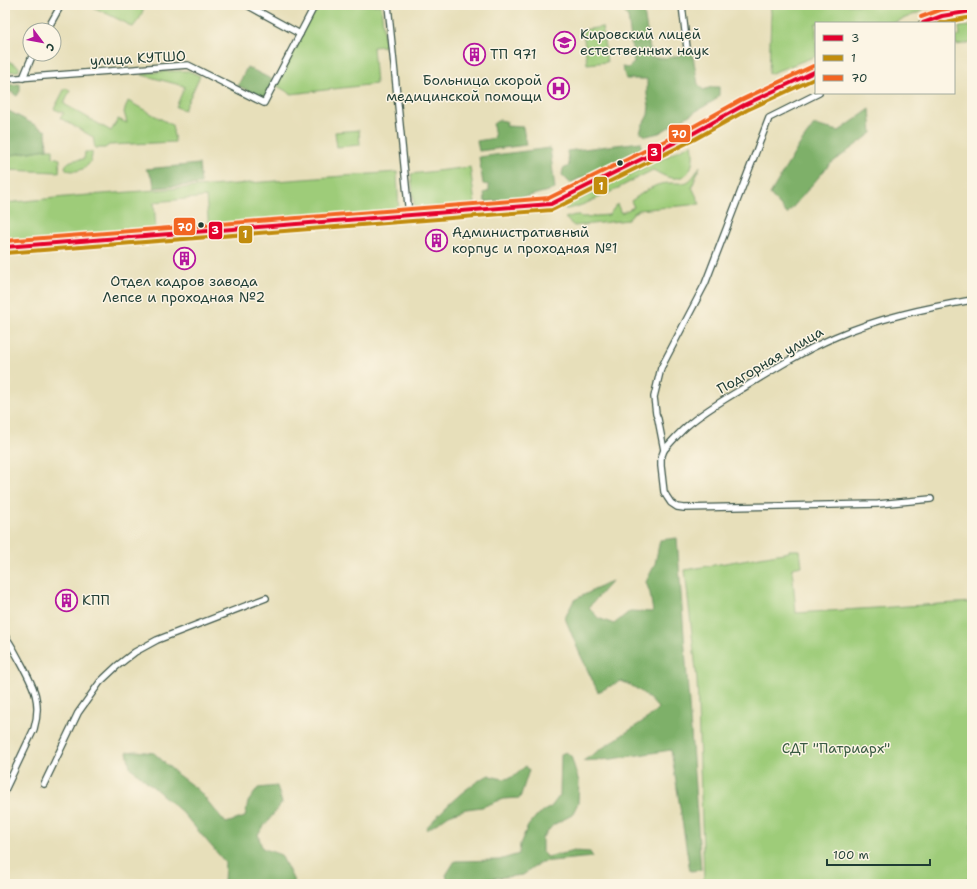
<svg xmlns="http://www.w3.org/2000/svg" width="977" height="889" font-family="'Shantell Sans',sans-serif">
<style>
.green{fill:#9ecc79;stroke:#5e8456}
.forest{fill:#7eb069;stroke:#4e764e}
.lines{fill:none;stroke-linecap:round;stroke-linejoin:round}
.street-casing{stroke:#3d5548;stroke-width:8}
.secondary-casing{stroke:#3d5548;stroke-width:10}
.primary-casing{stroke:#3d5548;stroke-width:10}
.street{stroke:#fff;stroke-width:5.5}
.secondary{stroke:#fce6c4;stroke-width:8}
.primary{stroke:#f7c06c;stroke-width:8}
.bus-1-casing{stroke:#fcf5e5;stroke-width:7}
.bus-2-casing{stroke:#fcf5e5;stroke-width:7}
.bus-3-casing{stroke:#fcf5e5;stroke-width:7}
.bus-1{stroke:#e4002b;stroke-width:4}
.bus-2{stroke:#c18c0d;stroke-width:4}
.bus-3{stroke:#f26522;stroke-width:4}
.bus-dot{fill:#1f3d34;stroke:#fcf5e5;stroke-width:1.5}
.labels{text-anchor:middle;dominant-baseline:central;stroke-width:3;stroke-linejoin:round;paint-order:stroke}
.poi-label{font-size:14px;fill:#1f3d34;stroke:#fcf5e5;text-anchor:start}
.street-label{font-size:14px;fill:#1f3d34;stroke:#fcf5e5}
.park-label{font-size:14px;fill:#385a42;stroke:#fcf5e5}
.line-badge{stroke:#fcf5e5;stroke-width:1.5}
.badge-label{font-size:11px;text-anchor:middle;font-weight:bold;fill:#fff}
</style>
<rect width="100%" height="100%" fill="#fcf5e5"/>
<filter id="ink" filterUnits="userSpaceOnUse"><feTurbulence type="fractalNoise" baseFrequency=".025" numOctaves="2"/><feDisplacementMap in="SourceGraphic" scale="8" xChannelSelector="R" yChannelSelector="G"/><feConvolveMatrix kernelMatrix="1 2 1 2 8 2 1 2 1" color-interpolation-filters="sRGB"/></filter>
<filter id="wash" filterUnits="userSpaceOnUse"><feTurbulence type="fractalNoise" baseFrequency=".012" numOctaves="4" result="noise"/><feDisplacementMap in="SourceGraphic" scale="16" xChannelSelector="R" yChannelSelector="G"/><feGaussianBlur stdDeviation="0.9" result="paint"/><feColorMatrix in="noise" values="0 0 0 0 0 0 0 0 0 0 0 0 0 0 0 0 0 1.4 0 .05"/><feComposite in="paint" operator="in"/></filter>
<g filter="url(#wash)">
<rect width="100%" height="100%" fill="#e7dfba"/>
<g class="green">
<path d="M89,5H145L140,18L133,27H131L126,23Z"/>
<path d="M315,5H381L385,46L373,47L376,84L291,94L274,84Z"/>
<path d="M770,5H924L920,12L893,23H816V56L769,74L771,13Z"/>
<path d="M972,26V43L956,45L955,36H960L959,27Z"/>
<path d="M602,27L607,62L587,64L583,30Z"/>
<path d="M5,59L19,67V71L5,72Z"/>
<path d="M173,71H189L200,76L184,110L176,107L184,88V86L142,75L143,73Z"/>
<path d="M65,88L70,91L64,104L111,131L118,119L127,123L124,112L128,101L172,125L175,142L109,145L105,148H95L93,137L60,118L64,113L54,109Z"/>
<path d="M359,130L360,145L337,147L335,132Z"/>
<path d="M692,144C695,160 693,180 671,178C665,177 659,173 653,170C634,179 583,209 565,209L567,205Z"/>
<path d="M47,149H53V157L60,159L59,172L5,170V156Z"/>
<path d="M85,152H92C93,166 80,174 67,170L65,167C68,159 77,160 84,159Z"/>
<path d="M700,166L692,187L700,204L638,210L637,212H634L628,220L574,226L565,218L575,215L583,217L609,215L617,204L621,213L634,207L631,201C640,195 651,186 661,184C684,180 686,191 700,166Z"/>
<path d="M470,167L475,204L419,209L414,206L411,174Z"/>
<path d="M397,172L399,213L209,228L206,197L154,202L156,231L5,244V203L76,196Z"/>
<path d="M789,550H800L802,566L792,568L796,613L972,602V877L954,884H697L696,883L704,878L697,680L685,570L789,552Z"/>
</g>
<g class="forest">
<path d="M619,5H643L651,57C665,60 679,56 692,51L698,84L703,90L712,87H719V95L715,100L659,133L646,136L640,132L643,124L648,115L649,106L647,95V79H626L622,67L628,68L634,63L628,17Z"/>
<path d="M247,67L275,81L266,98L238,86Z"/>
<path d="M20,84V91L17,96L5,88V85Z"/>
<path d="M5,109L46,131L47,149L5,156Z"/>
<path d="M870,109L872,133L829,165L787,214L770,194L800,144L814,125L839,131Z"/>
<path d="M499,120L505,121L507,122L506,126L523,127L526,145L479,151L477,141L495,138L493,124Z"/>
<path d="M641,142V149L570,183L562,175L563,169L569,166L567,151Z"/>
<path d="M550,148L555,189L529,196L485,202L484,193L489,191V185L483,184L479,157Z"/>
<path d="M199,164L201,184L154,188L153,179L146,169Z"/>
<path d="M677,538L701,870L690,871L671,750L612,759L583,761L648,718L658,708C646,694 638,688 621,681L598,692L579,652L565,618L574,600L612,581L589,607L598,618L614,624L630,611L653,612L650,593L646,582L655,564L660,540Z"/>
<path d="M136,751L154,753L178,775L198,790L226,823L245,817L248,802L258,788L277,786L282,803L258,834L262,848L281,855L294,881L290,884H224L225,862L182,812L130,767L127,752Z"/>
<path d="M566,752L571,756L579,782L578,803L572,815L553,825L542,838V852L547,857L574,851L590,852L593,857L541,862L523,875L460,882L448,881L446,875L455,861L499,860L519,854L520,844L528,826L538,814L551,807L560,795L561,754Z"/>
<path d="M526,766L529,770L520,798L503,799L482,807L466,809L449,815L427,830L426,828C444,809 464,787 489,775C497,778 505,781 514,776C518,774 521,769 526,766Z"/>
</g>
</g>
<g filter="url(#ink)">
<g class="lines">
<defs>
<g id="street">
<path d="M247,5L300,34"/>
<path d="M388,5L409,215"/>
<path d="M682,5L687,48"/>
<path d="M47,30L61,5"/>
<path d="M23,78L33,54"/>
<path d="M5,79L188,65L264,103L315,5"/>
<path d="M819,93L769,118L705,284L661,368L654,397L656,414L658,419L664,450L661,458V466L664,492L667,497L671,503L677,507L684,508L878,504L931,499"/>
<path d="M664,450C671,442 679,433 687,426C704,411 725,399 745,387C774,369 803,351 835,337C878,318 926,308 972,300"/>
<path d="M5,636C11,644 16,654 21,663C34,687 42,702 34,729L5,790"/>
<path d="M44,784L78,713L100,682L117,666L135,652L157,640L266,598"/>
</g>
<path id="secondary" d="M942,16L972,11"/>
<g id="primary">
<path d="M923,23L942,16L938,5"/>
<path d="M5,247L551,204L692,134L744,105L816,71"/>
</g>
</defs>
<use href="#street" class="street-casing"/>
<use href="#secondary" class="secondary-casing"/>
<use href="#primary" class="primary-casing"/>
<use href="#street" class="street"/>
<use href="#secondary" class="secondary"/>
<use href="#primary" class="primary"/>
<defs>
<g id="bus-1">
<path d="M923,23L942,16L972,11"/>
<path d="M5,247L551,204L692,134L744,105L816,71"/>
</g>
<g id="bus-2">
<path d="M940,23L972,17"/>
<path d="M5,253L552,210L695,139L747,110L816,78"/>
</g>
<g id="bus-3">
<path d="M921,17L940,10L971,5"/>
<path d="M5,241L549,198L689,129L741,100L813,66"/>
</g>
</defs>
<use href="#bus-1" class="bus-1-casing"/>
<use href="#bus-2" class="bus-2-casing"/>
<use href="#bus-3" class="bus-3-casing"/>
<use href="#bus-1" class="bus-1"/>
<use href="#bus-2" class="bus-2"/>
<use href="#bus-3" class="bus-3"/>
</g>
</g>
<defs>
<symbol id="school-ring" viewBox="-11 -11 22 22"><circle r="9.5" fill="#fcf5e5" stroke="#b5179e" stroke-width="1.5"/><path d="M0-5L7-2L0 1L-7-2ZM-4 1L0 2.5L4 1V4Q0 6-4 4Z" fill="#b5179e"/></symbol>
<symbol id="building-ring" viewBox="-11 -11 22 22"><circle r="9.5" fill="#fcf5e5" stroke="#b5179e" stroke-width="1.5"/><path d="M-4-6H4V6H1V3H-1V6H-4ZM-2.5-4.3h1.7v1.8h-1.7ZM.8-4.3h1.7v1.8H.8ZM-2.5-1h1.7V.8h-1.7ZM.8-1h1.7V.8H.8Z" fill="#b5179e"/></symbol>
<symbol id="hospital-ring" viewBox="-11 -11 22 22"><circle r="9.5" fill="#fcf5e5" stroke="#b5179e" stroke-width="1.5"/><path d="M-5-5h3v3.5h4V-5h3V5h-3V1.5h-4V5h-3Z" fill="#b5179e"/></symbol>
</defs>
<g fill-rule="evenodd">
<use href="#school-ring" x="552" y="30" width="25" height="25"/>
<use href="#building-ring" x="462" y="42" width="25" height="25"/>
<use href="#hospital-ring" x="546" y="76" width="25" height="25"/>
<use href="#building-ring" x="424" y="228" width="25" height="25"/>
<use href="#building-ring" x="172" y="246" width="25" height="25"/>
<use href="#building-ring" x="54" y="588" width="25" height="25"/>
</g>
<g class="bus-dot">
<circle cx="620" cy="163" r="3.5"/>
<circle cx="201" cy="225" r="3.5"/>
</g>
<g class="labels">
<g class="poi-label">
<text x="580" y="34">Кировский лицей<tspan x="580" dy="16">естественных наук</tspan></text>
<text x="490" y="54">ТП 971</text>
<text x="542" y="80" text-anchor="end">Больница скорой<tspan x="542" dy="16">медицинской помощи</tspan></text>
<text x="452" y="232">Административный<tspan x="452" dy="16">корпус и проходная №1</tspan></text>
<text x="184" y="281" text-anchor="middle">Отдел кадров завода<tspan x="184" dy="16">Лепсе и проходная №2</tspan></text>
<text x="82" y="600">КПП</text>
</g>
<g class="street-label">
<text transform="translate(138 58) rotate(-3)">улица КУТШО</text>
<text transform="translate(770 360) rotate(-30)">Подгорная улица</text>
</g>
<g class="park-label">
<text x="836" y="748">СДТ "Патриарх"</text>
</g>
</g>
<g class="line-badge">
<rect x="668" y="124" width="23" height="19" rx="4" fill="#f26522"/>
<rect x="647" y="143" width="15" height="19" rx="4" fill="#e4002b"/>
<rect x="593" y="176" width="15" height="19" rx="4" fill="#c18c0d"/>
<rect x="173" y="217" width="23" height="19" rx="4" fill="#f26522"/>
<rect x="208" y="221" width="15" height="19" rx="4" fill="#e4002b"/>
<rect x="238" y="225" width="15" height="19" rx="4" fill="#c18c0d"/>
</g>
<g class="badge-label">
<text x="679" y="138">70</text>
<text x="654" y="156">3</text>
<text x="601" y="190">1</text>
<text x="185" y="231">70</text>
<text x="215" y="234">3</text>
<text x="245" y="238">1</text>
</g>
<rect width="977" height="889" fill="none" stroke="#fcf5e5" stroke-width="20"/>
<rect x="815" y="22" width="140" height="72" fill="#fcf5e5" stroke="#a4ab9e"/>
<rect x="823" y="35" width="20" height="6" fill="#e4002b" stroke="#a4ab9e"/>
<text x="851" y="42" font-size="12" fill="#1f3d34">3</text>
<rect x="823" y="55" width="20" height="6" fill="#c18c0d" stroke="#a4ab9e"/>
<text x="851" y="62" font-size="12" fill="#1f3d34">1</text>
<rect x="823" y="75" width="20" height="6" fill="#f26522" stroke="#a4ab9e"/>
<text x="851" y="82" font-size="12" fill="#1f3d34">70</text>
<g transform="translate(42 42) rotate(122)"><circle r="19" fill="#fcf5e5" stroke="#a4ab9e"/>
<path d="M0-3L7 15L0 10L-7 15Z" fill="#b5179e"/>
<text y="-6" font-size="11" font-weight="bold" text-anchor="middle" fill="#1f3d34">С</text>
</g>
<path d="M827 859v6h103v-6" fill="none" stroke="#1f3d34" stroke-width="2"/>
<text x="833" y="859" font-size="12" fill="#1f3d34" stroke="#fcf5e5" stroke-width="3" paint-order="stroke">100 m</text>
</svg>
